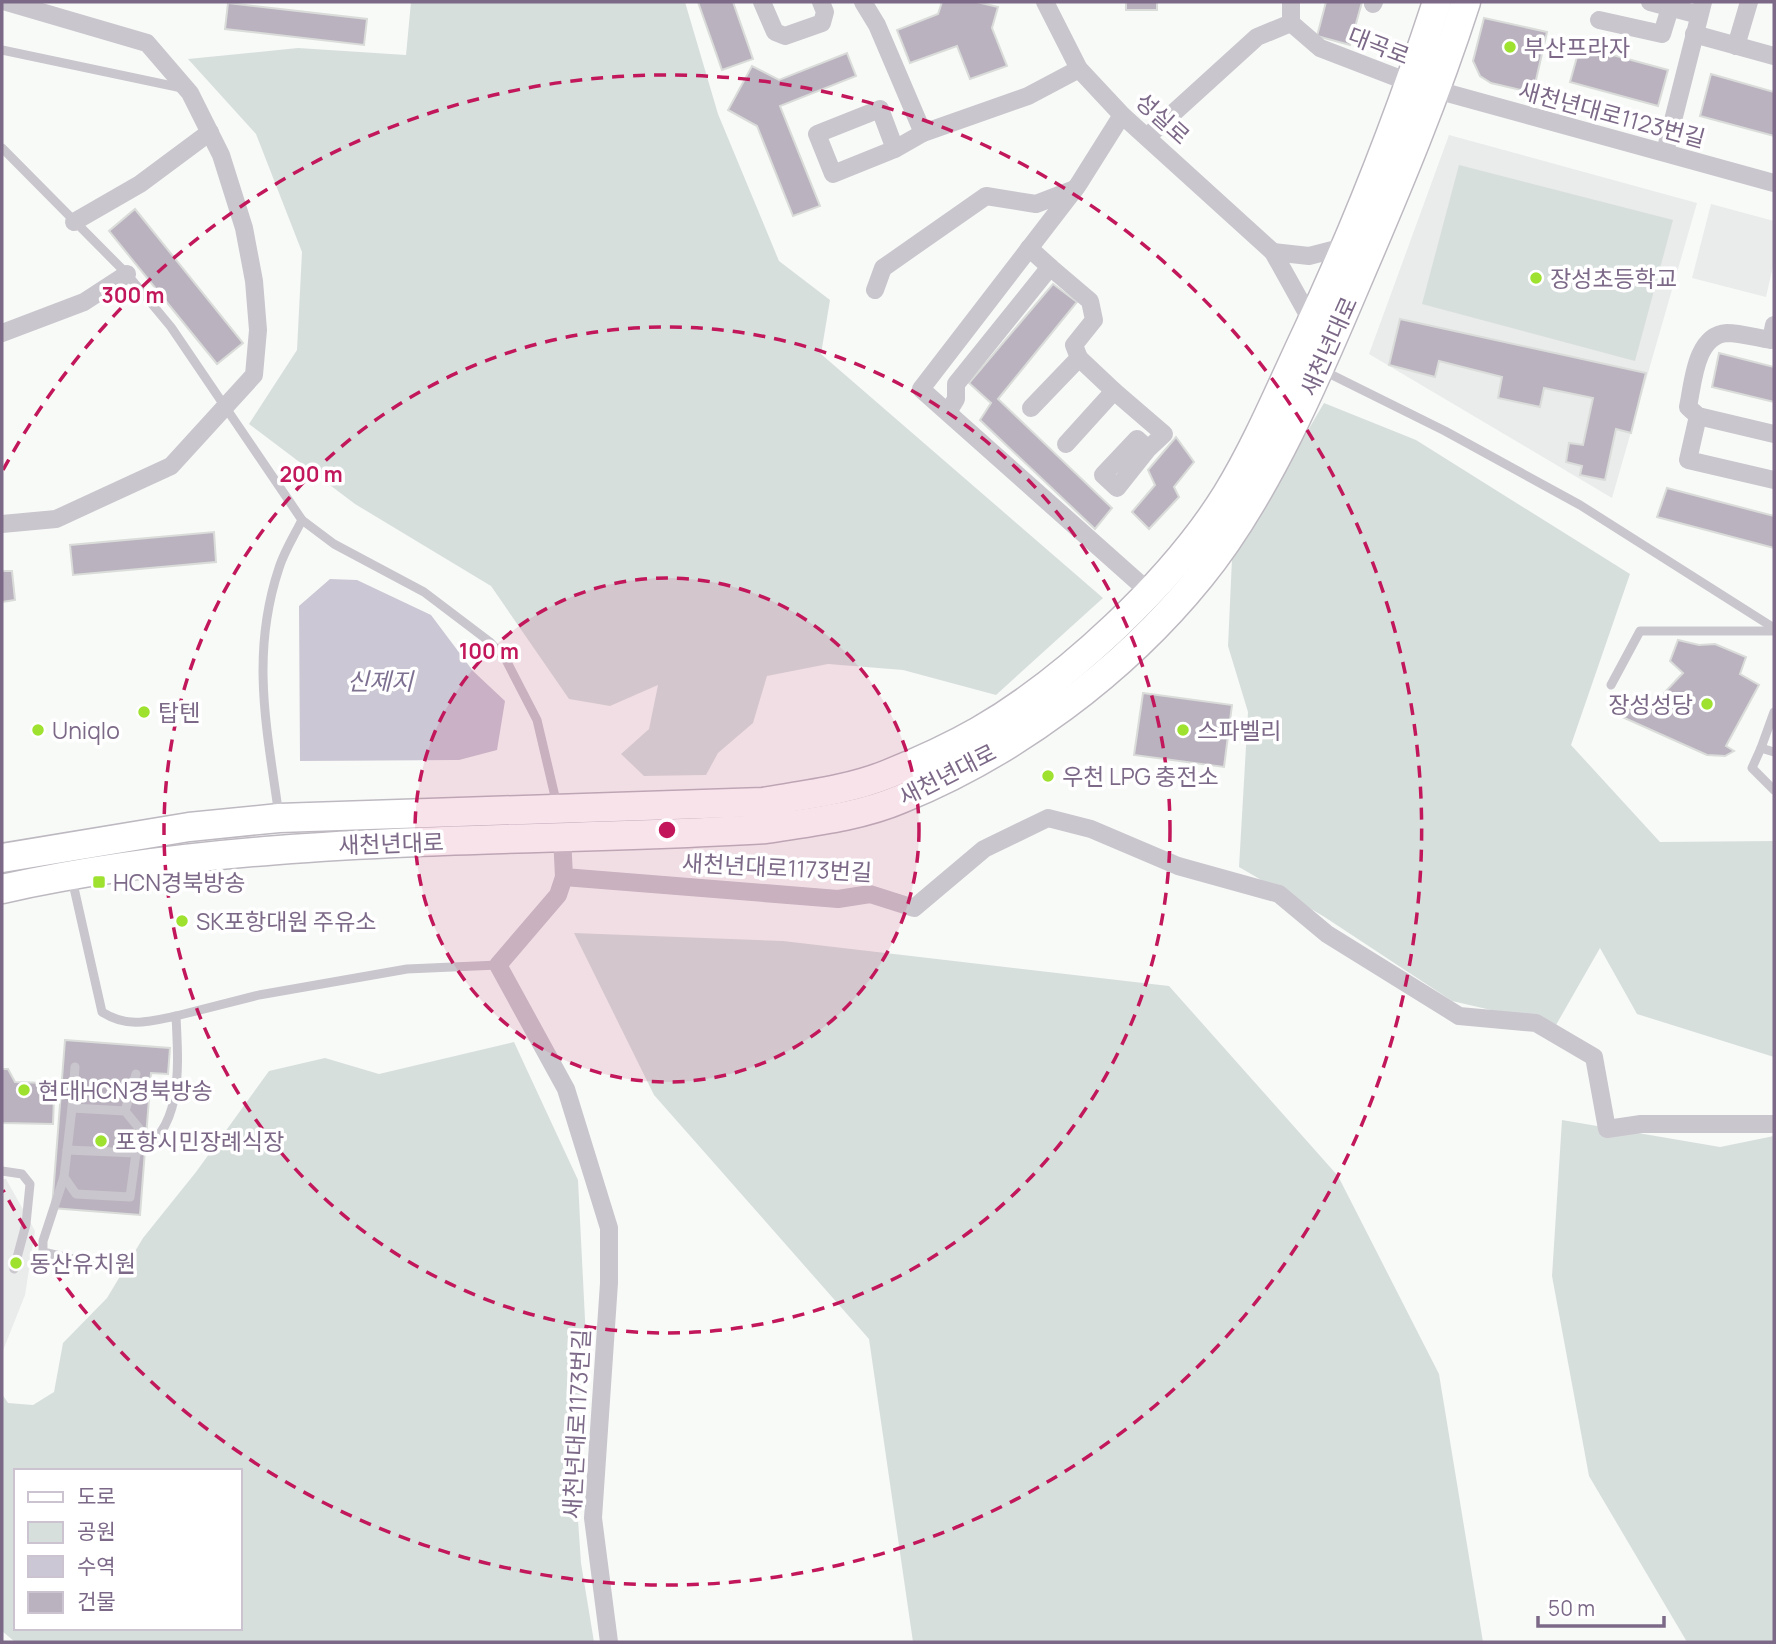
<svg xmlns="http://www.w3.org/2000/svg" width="1776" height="1644" font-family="Manrope,'Noto Sans KR',sans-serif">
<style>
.built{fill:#eaebeb}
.green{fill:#d7dfdd;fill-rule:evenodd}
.water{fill:#ccc7d4}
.building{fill:#bab3bf;stroke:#dadcda;stroke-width:2}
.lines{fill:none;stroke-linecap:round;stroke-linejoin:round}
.primary-casing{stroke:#beb9c1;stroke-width:31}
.lane{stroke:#cac6cd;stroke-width:9}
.street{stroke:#cac6cd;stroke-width:18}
.primary{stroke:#fff;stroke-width:28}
.ring{fill:none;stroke:#c2185b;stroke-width:3.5;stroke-dasharray:12 9}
.poi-dot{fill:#9ee22f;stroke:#fff;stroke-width:2.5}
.labels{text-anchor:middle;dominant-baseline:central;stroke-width:7;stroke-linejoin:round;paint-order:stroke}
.street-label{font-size:23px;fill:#7c6988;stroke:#fff}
.poi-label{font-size:23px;fill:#7c6988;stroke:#fff;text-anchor:start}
.water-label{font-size:24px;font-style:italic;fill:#7e7091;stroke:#fff}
.centre{fill:#c2185b;stroke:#fff;stroke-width:3.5}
.ring-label{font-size:21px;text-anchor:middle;font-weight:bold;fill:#c2185b;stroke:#fff;stroke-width:7;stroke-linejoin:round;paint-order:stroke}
</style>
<rect width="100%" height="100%" fill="#f8faf8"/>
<g class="built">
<path d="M1449,135L1697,203L1612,498L1369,354Z"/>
<path d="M1711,204L1774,221V262L1766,297L1692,278Z"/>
<path d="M2,1179H6L35,1231L25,1295L2,1353Z"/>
</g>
<g class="green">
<path d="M411,2H685L718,114L779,261L830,300L821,354L1103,598L996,695L903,670L828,664L767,676L753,723L718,753L706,775L644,776L621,754L649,729L658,685L610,706L569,699L491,586L355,504L249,424L297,350L302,252L256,134L188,59L298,48L406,55Z"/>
<path d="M1459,165L1673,220L1635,361L1422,304Z"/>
<path d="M1324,403L1416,440L1630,574L1571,745L1660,842L1774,841V1057L1637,1014L1600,948L1556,1025L1452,1001L1323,916L1239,867L1248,712L1228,646L1232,559Z"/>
<path d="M574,933L783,941L1169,986L1338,1176L1439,1374L1483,1642H913L869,1339L654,1095Z"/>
<path d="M514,1042L578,1180L586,1339L574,1462L581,1563L594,1642H15L2,1631V1394L8,1403L33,1405L54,1392L63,1343L107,1298L143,1238L196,1172L269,1071L325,1058L379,1074ZM16,1471H240V1628H16Z"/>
<path d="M1562,1120L1720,1147L1774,1136V1642H1687L1589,1476L1552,1276Z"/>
</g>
<path class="water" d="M330,579L357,580L431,615L473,671L505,701L497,750L459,760L300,761L299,606Z"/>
<g class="building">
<path d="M698,2H733L753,59L722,70Z"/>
<path d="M942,2H977L998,7L992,28L1007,66L970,79L957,46L910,63L897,30L938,14Z"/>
<rect x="1126" y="2" width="31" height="8"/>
<path d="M1326,2H1362L1350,45L1317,36Z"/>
<path d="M228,3L367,19L364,45L225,29Z"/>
<path d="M1484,18L1547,32L1533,93L1491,83L1480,76L1473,61Z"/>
<path d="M1580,46L1668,70L1658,106L1570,82Z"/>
<path d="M847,53L856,76L780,106L820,206L793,216L757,126L728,110L752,66L779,80Z"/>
<path d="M1711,74L1774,92V136L1700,116Z"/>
<path d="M135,209L243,343L217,364L109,231Z"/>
<path d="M1053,284L1077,302L998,399L1112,508L1095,529L980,420L991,403L969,383Z"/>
<path d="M1400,319L1646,373L1631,433L1616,429L1605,480L1580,475L1582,466L1566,462L1569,443L1583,445L1593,398L1544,388L1540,407L1498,398L1502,377L1439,361L1435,377L1389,365Z"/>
<path d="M1719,353L1774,367V402L1712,387Z"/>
<path d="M1176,437L1194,462L1174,487L1179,497L1149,529L1132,512L1155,485L1148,470Z"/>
<path d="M1667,488L1774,516V548L1657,517Z"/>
<path d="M214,532L216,562L73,575L70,545Z"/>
<path d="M2,571H12L15,600L2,602Z"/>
<path d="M1678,640L1699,645L1715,644L1746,657L1740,674L1759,685L1726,746L1734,751L1725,756L1707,755L1620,716L1629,697L1667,712L1664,693L1683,673L1670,661Z"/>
<path d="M1143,693L1232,705L1224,767L1134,755Z"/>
<path d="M65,1040L170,1048L168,1074L151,1073L140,1215L52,1208Z"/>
<path d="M2,1069H8L15,1082L47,1083V1097H54L53,1124L2,1123Z"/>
</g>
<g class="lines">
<defs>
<g id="primary">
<path d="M2,858L189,827L279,818L763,802C804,795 849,790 888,774C918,762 951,747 979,731C1067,680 1173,581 1227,494C1258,443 1281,387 1306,334C1357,226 1400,115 1437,2"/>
<path d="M2,889C253,833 510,844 766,829C810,822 859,817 901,799C1014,753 1123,672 1200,577C1267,495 1318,374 1359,277C1399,184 1435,98 1466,2"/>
</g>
</defs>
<use href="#primary" class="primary-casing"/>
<g class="lane">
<path d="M2,50L182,88"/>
<path d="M2,148L127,274L171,327L302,520L334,544L424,592L490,642L506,660L537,720L557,805"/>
<path d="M1322,370L1445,431L1580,505L1774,628"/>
<path d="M1611,685L1640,631H1774"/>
<path d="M1761,748L1774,712"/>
<path d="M1774,752L1761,748L1752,768L1774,790"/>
<path d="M279,816C267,729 250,655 279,568C284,552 294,536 302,520"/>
<path d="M72,879L102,1012C127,1028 148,1022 176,1016C178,1061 185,1131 136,1153L130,1197L76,1194L64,1177L72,1108L125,1111L143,1133V1150"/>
<path d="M176,1016L259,995L407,969L498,965"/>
<path d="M72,1108L75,1067"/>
<path d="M125,1111L136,1074"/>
<path d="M67,1150L136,1153"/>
<path d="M2,1171L22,1174L30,1184L26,1224L14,1269"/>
<path d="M64,1177L43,1241V1252L90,1263"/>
</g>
<g class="street">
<path d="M762,2L775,32L785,36L822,23L825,12L821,2"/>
<path d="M863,2L877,25L923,133"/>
<path d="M1045,2L1079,69L1122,115L1273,252L1312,322"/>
<path d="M1291,2V23L1320,48L1411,83L1774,183"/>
<path d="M1650,2L1699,15"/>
<path d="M1373,4L1374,2"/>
<path d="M1599,20L1662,34L1670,8"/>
<path d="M1694,34L1774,56"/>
<path d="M1736,46L1749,2"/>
<path d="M1122,115L1078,185L921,389L1148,591"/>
<path d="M1148,136L1257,37L1291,23"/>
<path d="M895,149L880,109L817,134L833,174L895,149L923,133L1028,96L1079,69"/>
<path d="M1665,152L1703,2"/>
<path d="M74,222L140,184L210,132"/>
<path d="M1273,252L1309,256L1348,246"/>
<path d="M875,290L883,268L986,196L1036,204L1075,189"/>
<path d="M1774,325L1771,340C1757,338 1741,333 1727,333C1695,335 1693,384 1688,407L1698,416L1774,434"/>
<path d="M2,333L84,302L127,274"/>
<path d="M1114,391L1164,434L1148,449L1137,439L1103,475L1117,488L1148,449"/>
<path d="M1031,408L1079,358L1074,345L1094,320L1090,301L1050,267"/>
<path d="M948,412L956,399V384L1050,267L1029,248"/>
<path d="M1698,416L1688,460L1774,480"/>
<path d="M1066,444L1114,391L1079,358"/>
<path d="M2,524L56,519L171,466L254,375L258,330L254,281L244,228L221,155L190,93L147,43L7,2"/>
<path d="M562,836L564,877L838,899L870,894L914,908L984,849L1048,818L1091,829L1178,866L1279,894L1327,934L1459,1016L1536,1023L1594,1057L1607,1129L1641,1124H1774"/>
<path d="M564,877L558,895L498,965L566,1089L609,1228V1283L593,1518L609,1642"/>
</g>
<use href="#primary" class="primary"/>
</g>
<circle cx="667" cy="830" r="252" fill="#c2185b" fill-opacity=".12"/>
<g class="ring">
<circle cx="667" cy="830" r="252"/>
<circle cx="667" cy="830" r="503"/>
<path d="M3 470A755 755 0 1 1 3 1190"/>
</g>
<g class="poi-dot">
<circle cx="1510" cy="47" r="7"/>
<circle cx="1536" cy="278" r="7"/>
<circle cx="1707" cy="704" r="7"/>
<circle cx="144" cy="712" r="7"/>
<circle cx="38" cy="730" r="7"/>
<circle cx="1183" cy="730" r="7"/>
<circle cx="1048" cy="776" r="7"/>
<rect x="92" y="875" width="14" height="14" rx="3.5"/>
<circle cx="182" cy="921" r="7"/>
<circle cx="24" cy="1090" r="7"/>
<circle cx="101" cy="1141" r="7"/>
<circle cx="16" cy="1263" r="7"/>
</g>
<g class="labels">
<g class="street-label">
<text transform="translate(1379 45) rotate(21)">대곡로</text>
<text transform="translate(1612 114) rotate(15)">새천년대로1123번길</text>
<text transform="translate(1163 118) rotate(42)">성실로</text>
<text transform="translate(1328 346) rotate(-66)">새천년대로</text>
<text transform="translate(947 774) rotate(-27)">새천년대로</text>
<text transform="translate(391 843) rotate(-2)">새천년대로</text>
<text transform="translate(777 867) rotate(3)">새천년대로1173번길</text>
<text transform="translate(576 1424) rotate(-87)">새천년대로1173번길</text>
</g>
<g class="poi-label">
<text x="1524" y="47">부산프라자</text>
<text x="1550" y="278">장성초등학교</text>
<text x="1693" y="704" text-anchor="end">장성성당</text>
<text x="158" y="712">탑텐</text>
<text x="52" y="730">Uniqlo</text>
<text x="1197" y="730">스파벨리</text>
<text x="1062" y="776">우천 LPG 충전소</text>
<text x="113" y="882">HCN경북방송</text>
<text x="196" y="921">SK포항대원 주유소</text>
<text x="38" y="1090">현대HCN경북방송</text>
<text x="115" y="1141">포항시민장례식장</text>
<text x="30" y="1263">동산유치원</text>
</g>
<g class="water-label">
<text x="380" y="680">신제지</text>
</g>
</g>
<circle cx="667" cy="830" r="10" class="centre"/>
<g class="ring-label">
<text x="133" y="303">300 m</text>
<text x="311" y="482">200 m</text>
<text x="489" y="659">100 m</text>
</g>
<rect width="1776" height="1644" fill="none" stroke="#7c6988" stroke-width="7"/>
<rect x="14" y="1469" width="228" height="161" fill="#ffffff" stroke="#cbc3cf" stroke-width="2"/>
<rect x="28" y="1492" width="35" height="10" fill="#ffffff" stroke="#cbc3cf" stroke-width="2"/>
<text x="77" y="1504" font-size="21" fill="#7c6988">도로</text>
<rect x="28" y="1522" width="35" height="21" fill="#d7dfdd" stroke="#cbc3cf" stroke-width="2"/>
<text x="77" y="1539" font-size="21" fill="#7c6988">공원</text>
<rect x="28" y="1556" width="35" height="21" fill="#ccc7d4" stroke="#cbc3cf" stroke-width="2"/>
<text x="77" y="1574" font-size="21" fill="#7c6988">수역</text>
<rect x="28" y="1592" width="35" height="21" fill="#bab3bf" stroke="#cbc3cf" stroke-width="2"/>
<text x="77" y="1609" font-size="21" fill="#7c6988">건물</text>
<path d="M1538 1616v10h126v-10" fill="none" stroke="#7c6988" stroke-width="3.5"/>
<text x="1548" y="1616" font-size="21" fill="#7c6988" stroke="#ffffff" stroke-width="5" paint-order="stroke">50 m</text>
</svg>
